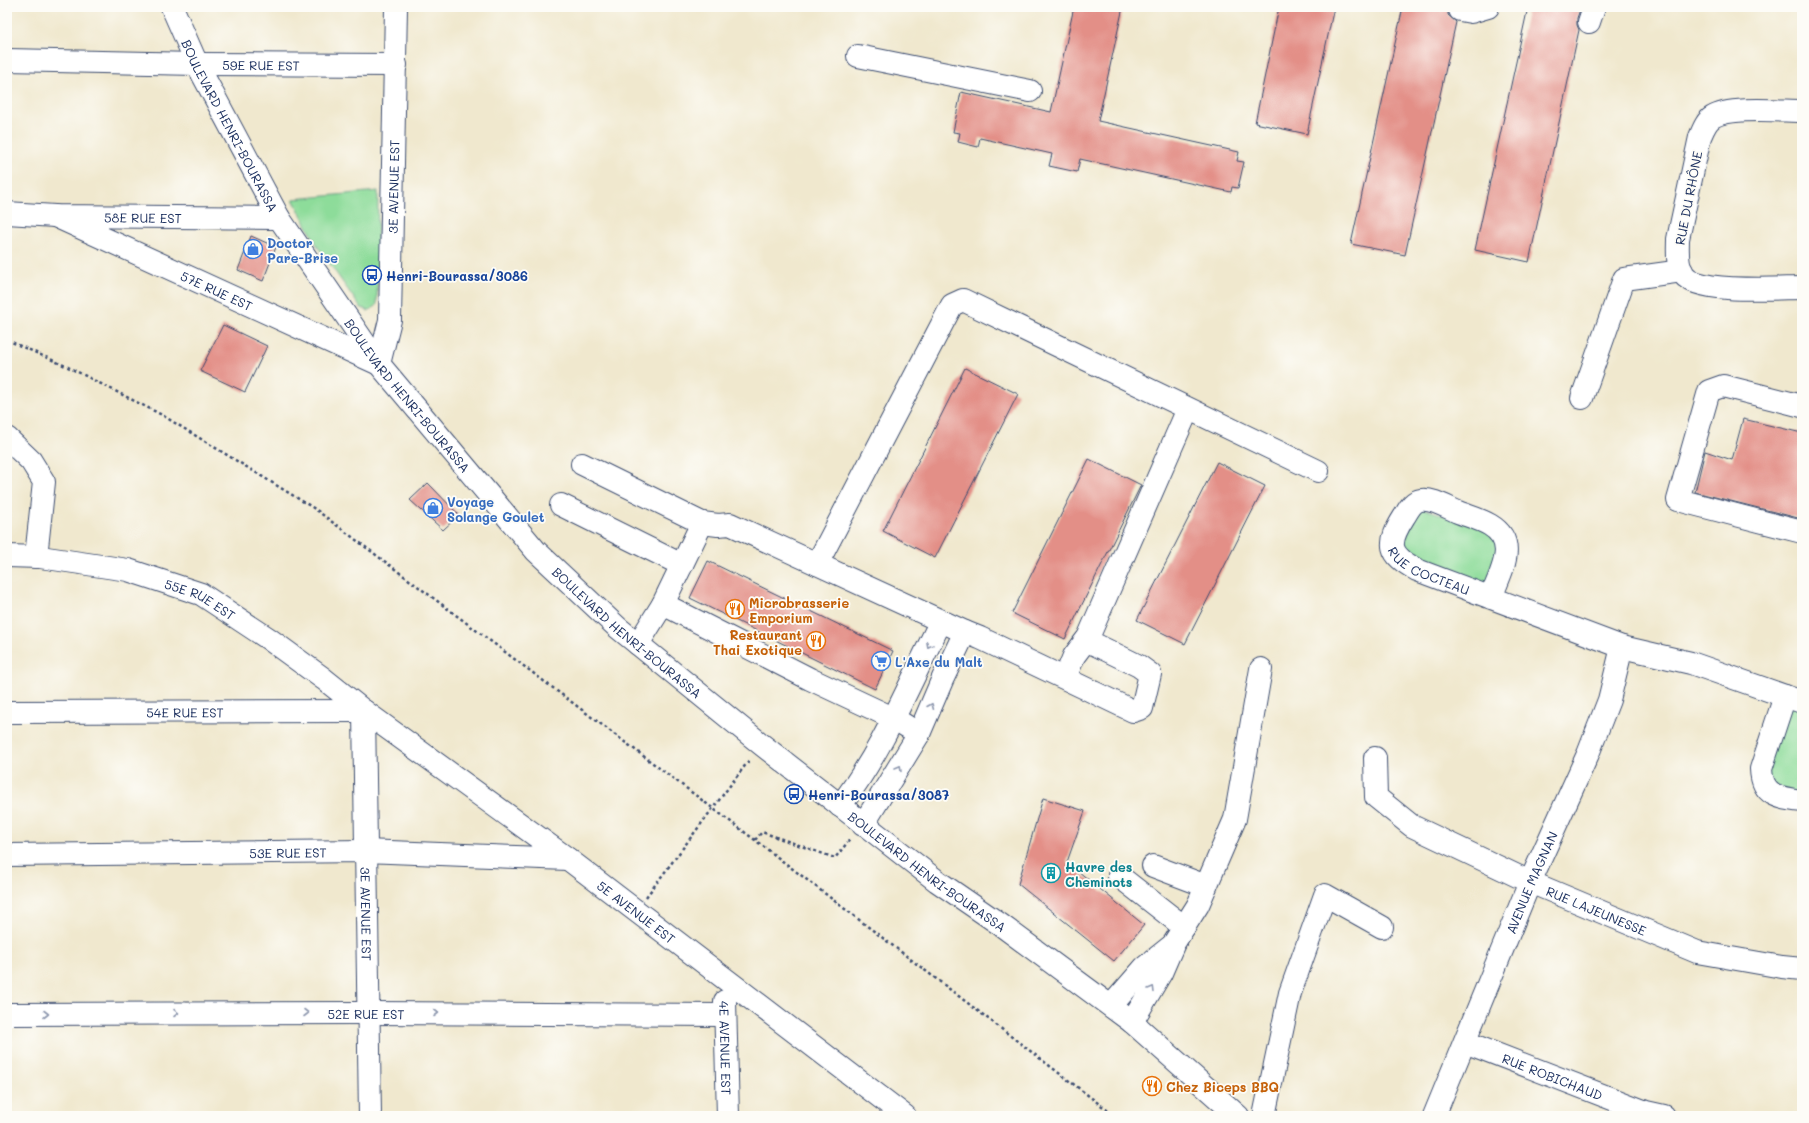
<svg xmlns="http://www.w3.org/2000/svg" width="1809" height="1123" font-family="Mali,sans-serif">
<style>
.green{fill:#8ddc9a;stroke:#54867c}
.building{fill:#e38f87}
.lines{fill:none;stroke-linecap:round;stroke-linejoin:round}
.minor-casing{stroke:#3b4b6f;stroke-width:24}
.major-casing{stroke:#3b4b6f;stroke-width:24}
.path{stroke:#3b4b6f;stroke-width:2.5;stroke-dasharray:3 3;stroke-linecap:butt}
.minor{stroke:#fff;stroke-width:22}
.major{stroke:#fff;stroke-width:22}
.oneway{stroke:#8d97ae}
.labels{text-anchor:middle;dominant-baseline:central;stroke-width:3.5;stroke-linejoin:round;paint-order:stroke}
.street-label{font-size:13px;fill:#1b2f5e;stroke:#fdfcf7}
.shop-label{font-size:13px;font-weight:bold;fill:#366cbe;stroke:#fdfcf7;text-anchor:start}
.transit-label{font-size:13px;font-weight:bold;fill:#164399;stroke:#fdfcf7;text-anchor:start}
.food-label{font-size:13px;font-weight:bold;fill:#c56008;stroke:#fdfcf7;text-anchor:start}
.culture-label{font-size:13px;font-weight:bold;fill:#0d838f;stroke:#fdfcf7;text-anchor:start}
</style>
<rect width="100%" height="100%" fill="#fdfcf7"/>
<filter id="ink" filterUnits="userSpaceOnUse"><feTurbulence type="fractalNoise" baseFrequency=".025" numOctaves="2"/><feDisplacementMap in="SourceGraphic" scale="8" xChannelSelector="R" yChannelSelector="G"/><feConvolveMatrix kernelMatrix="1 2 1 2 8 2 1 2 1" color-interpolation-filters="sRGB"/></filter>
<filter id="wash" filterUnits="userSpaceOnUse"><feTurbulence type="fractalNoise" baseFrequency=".012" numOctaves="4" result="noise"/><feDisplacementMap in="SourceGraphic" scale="16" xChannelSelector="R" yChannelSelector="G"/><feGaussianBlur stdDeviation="0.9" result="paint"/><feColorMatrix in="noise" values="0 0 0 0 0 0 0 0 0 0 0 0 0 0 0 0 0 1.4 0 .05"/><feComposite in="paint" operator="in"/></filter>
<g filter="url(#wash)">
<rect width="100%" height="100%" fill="#f0e8ce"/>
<g class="green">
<path d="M378,191L377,304L373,308L368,311L360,307L318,247L293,199Z"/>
<path d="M1412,505L1501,533L1491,598L1417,570L1394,533Z"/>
<path d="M1785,696L1802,702V801L1761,781Z"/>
</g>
<g id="blocks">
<g class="building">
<path d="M1074,7H1123L1098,121L1239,152L1237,161L1244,162L1238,188L1232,187L1231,192L1080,159L1077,172L1049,166L1052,154L980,138L978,147L958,142L960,133L953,132L961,92L1051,112Z"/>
<path d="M1279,7H1334L1307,134L1255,123Z"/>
<path d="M1403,7H1448V15L1456,22L1405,255L1351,244Z"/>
<path d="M1528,7H1581L1577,18V25L1579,30L1529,262L1475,250Z"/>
<path d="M251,236L276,247L263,281L238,270Z"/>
<path d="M223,325L267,346L245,392L200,371Z"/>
<path d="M965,368L1018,394L935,558L883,531Z"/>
<path d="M1743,419L1802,433V519L1695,492L1705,451L1732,460Z"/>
<path d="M1089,459L1141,485L1065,639L1012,613Z"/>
<path d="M1217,462L1265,486L1185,644L1137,620Z"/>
<path d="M428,483L459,515L443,530L410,500Z"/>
<path d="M708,561L893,651L875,689L690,598Z"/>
<path d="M1043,798L1085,811L1067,862L1144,925L1114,961L1018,884Z"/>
</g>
</g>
</g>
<g filter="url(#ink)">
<use href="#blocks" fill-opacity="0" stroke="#3b4b6f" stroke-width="1"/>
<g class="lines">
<defs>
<g id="minor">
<path d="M1460,10L1471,12L1488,7"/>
<path d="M1589,22L1594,7"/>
<path d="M858,56L1030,91"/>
<path id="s1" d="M7,60L197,64L396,65"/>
<path d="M1802,111C1781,111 1730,106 1713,117C1706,121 1703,130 1700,137L1678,239C1678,250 1676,266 1684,275C1699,294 1777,288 1802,288"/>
<path id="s2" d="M7,213L55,216L279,218"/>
<path id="s3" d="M55,216L379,364L390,320L396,7"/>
<path d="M1582,398L1624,279L1682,271"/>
<path d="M1802,406L1723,386L1709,391L1678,500L1802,532"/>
<path d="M7,438L31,461L44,482L36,557"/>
<path d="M582,464L702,523L663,604"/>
<path d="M561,505L682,565"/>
<path d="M702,523L718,525L730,524L965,632"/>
<path id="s4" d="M7,556L40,557L128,570L201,594L269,639L324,679L364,711L568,859L905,1116"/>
<path d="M817,564L952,305L963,300L1318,471"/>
<path id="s5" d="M1491,598C1500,572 1520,543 1490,525C1480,519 1468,516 1458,512C1448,508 1432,498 1421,500C1412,501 1408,511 1404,517C1387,544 1388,554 1417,570L1622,647L1691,663L1802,702"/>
<path d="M1087,640L1188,409"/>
<path d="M638,644L663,604L810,679L895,719L919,734"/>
<path d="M1785,696L1761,769C1762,796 1779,798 1802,801"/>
<path id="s6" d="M364,711L370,1116"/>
<path id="s7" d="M7,712L364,711"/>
<path id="s8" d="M1375,758L1376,797L1412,826L1530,882L1697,952L1782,967L1802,969"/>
<path d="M840,806C883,750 909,684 941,621"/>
<path d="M863,825L919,734L943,678L965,632L980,638L1133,711L1142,708L1150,674L1139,666L1086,640L1074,656L1065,678"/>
<path id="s9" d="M7,855L365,851L568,859"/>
<path d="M1153,866L1206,886"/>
<path d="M1119,876L1184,927"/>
<path id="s10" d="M725,1001L728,1116"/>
<path d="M1111,1006L1145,967L1170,947"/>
<path id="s11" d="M7,1014L369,1013L724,1015"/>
<path d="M1132,1022L1161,973L1174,943L1198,905L1235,819L1261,669"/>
<path id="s12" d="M1465,1042L1646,1112L1664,1116"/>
<path d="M1264,1116L1290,993L1325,895L1382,927"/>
<path id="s13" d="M1434,1116L1530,882L1588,754L1609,700L1622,647"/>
</g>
<g id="major">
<path id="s14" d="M172,7L197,64L279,218L379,364L536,551L617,627L761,744L937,881L1001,925L1132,1022L1238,1116"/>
</g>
</defs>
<use href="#minor" class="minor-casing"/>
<use href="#major" class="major-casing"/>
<g class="path">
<path d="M7,340L68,367L162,415L315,509L755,840L1115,1116"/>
<path d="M755,840L762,832L835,858L851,838"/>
<path d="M646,897L750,759"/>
</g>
<use href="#minor" class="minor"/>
<use href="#major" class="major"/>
</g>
<defs><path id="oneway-chevron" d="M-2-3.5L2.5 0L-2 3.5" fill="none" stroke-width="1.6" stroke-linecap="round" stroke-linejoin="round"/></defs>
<g class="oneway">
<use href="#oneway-chevron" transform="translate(929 645) rotate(118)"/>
<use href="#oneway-chevron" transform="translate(931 706) rotate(-67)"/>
<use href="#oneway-chevron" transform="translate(899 768) rotate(-59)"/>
<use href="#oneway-chevron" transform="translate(1152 989) rotate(-59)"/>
<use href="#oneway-chevron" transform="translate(176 1013)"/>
<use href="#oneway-chevron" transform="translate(306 1013)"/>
<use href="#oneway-chevron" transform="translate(436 1013)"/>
<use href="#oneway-chevron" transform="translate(46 1014)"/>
</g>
</g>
<defs>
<symbol id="shop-ring" viewBox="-11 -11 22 22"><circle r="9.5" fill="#fdfcf7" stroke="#3f7fe0" stroke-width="1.5"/><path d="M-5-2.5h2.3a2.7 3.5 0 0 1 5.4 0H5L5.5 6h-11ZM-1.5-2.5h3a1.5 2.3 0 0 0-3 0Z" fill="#3f7fe0"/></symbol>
<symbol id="bus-ring" viewBox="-11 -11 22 22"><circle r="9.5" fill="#fdfcf7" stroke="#1a4fb4" stroke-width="1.5"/><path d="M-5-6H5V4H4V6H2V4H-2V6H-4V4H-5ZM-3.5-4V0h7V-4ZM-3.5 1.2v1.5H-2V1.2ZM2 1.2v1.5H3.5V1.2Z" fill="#1a4fb4"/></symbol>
<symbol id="restaurant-ring" viewBox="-11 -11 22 22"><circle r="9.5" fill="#fdfcf7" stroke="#e8710a" stroke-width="1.5"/><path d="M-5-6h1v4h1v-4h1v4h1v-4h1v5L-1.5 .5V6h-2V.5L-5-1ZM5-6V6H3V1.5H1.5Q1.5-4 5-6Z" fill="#e8710a"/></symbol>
<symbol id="supermarket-ring" viewBox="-11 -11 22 22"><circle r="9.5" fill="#fdfcf7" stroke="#3f7fe0" stroke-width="1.5"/><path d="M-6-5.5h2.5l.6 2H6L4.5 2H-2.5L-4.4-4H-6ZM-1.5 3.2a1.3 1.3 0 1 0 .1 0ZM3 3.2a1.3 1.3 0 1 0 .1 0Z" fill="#3f7fe0"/></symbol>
<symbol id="building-ring" viewBox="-11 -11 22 22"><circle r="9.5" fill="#fdfcf7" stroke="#0f9aa8" stroke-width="1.5"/><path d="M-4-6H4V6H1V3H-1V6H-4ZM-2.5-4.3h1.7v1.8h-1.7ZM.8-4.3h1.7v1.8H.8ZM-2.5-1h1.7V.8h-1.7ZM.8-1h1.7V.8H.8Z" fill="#0f9aa8"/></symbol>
</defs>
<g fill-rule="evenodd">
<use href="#shop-ring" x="242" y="238" width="22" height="22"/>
<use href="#bus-ring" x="361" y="264" width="22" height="22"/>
<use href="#shop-ring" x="422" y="497" width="22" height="22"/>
<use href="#restaurant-ring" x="724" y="598" width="22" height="22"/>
<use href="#restaurant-ring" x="805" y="630" width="22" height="22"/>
<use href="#supermarket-ring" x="870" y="650" width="22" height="22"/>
<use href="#bus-ring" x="783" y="783" width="22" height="22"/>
<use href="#building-ring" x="1040" y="862" width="22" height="22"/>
<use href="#restaurant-ring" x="1141" y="1075" width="22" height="22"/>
</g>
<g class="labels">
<g class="street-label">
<text stroke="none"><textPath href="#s1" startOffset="254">59E RUE EST</textPath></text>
<text stroke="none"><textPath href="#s14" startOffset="132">BOULEVARD HENRI-BOURASSA</textPath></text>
<text stroke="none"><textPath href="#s3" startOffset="535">3E AVENUE EST</textPath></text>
<text transform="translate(1688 198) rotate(-79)">RUE DU RHÔNE</text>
<text stroke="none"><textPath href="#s2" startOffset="136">58E RUE EST</textPath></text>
<text stroke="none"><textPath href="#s3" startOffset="178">57E RUE EST</textPath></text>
<text stroke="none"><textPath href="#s14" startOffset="456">BOULEVARD HENRI-BOURASSA</textPath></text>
<text stroke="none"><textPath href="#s5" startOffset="258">RUE COCTEAU</textPath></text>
<text stroke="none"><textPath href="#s4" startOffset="200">55E RUE EST</textPath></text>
<text stroke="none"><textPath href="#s14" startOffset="780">BOULEVARD HENRI-BOURASSA</textPath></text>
<text stroke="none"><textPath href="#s7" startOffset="178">54E RUE EST</textPath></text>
<text stroke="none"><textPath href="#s9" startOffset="281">53E RUE EST</textPath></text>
<text stroke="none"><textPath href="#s14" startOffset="1164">BOULEVARD HENRI-BOURASSA</textPath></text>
<text stroke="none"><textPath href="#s13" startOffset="253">AVENUE MAGNAN</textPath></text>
<text stroke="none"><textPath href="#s8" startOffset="288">RUE LAJEUNESSE</textPath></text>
<text stroke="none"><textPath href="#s4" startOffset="738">5E AVENUE EST</textPath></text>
<text stroke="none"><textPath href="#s6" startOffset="203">3E AVENUE EST</textPath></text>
<text stroke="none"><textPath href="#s11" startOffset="359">52E RUE EST</textPath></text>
<text stroke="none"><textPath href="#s10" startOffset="47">4E AVENUE EST</textPath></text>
<text stroke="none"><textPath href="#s12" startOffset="94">RUE ROBICHAUD</textPath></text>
</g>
<g class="shop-label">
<text x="267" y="242">Doctor<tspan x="267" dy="15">Pare-Brise</tspan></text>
<text x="447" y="501">Voyage<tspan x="447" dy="15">Solange Goulet</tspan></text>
<text x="895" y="661">L'Axe du Malt</text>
</g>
<g class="transit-label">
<text x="386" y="275">Henri-Bourassa/3086</text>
<text x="808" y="794">Henri-Bourassa/3087</text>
</g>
<g class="food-label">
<text x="749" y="602">Microbrasserie<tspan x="749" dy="15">Emporium</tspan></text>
<text x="802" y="634" text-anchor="end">Restaurant<tspan x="802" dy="15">Thai Exotique</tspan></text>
<text x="1166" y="1086">Chez Biceps BBQ</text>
</g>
<g class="culture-label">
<text x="1065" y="866">Havre des<tspan x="1065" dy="15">Cheminots</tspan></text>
</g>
</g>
<rect width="1809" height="1123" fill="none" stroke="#fdfcf7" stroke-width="24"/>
</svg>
